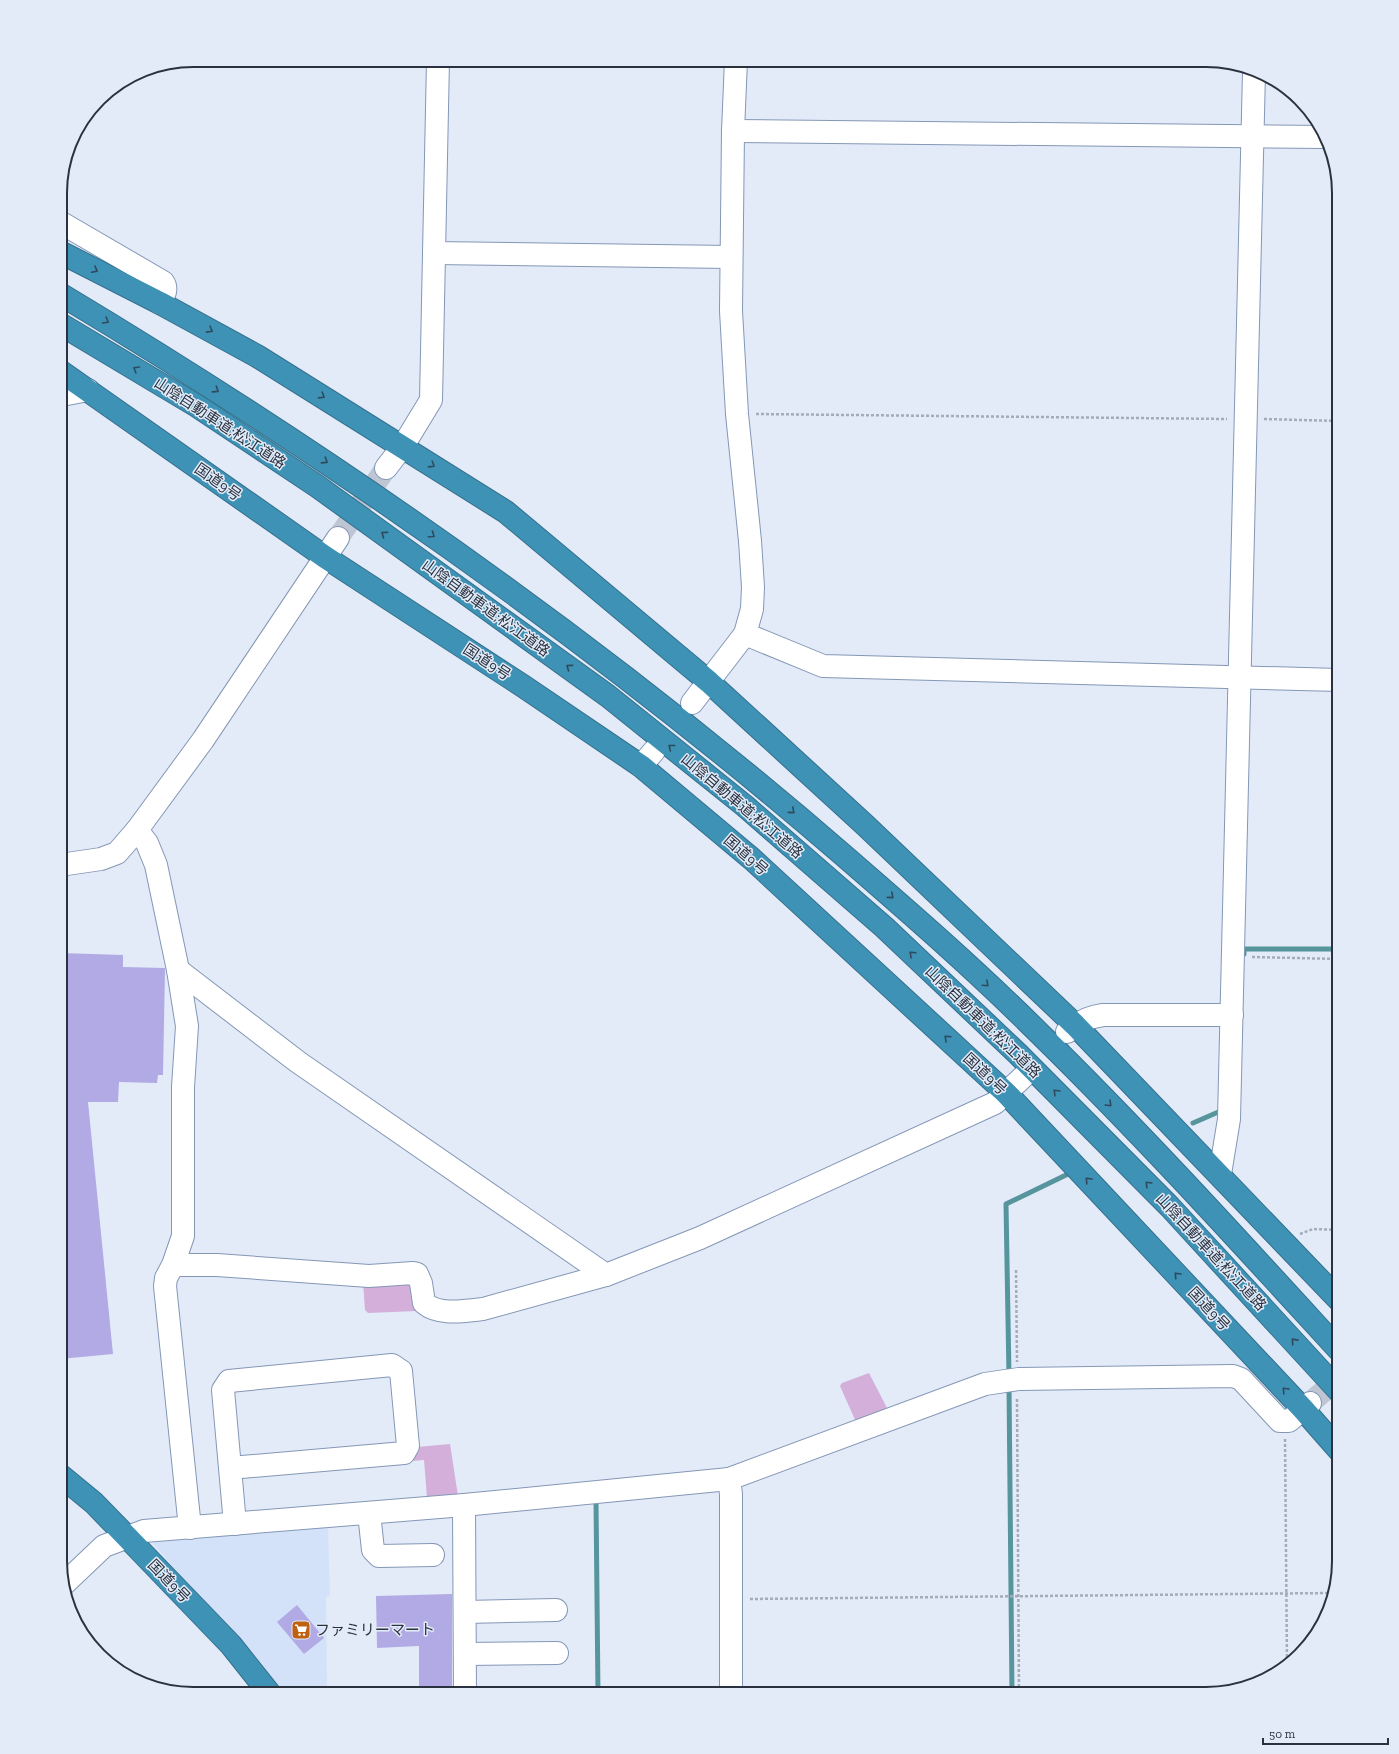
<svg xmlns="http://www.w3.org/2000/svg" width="1399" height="1754" font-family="'Zilla Slab','Noto Sans JP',serif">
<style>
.built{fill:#d3e2f9}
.green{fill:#d4afda}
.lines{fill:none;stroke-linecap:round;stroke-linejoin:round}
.stream{stroke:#56959b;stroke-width:5}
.building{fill:#b1aae4}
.minor-tunnel{stroke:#bec6d4;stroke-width:22;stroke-dasharray:22 11;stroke-linecap:butt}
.minor-casing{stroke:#8497b5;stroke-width:24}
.highway-casing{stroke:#36708c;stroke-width:24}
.path{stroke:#a4acba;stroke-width:2.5;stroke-dasharray:3 2;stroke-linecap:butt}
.minor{stroke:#fff;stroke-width:22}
.highway{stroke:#3d92b5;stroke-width:22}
.oneway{stroke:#2f4a5c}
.labels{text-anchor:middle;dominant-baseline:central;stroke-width:3;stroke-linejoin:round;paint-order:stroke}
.street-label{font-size:15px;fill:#2a323f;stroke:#e3ebf9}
.poi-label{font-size:15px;fill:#2a323f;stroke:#e3ebf9;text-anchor:start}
.rim{fill:none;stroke:#2a323f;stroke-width:2}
</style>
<rect width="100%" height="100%" fill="#e3ebf9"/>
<path class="built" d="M328,1526L330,1596L326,1597L327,1691H284L153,1544L154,1542Z"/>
<g class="green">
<path d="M410,1278L417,1311L368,1313L365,1310L363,1282Z"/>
<path d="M869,1373L887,1408L856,1422L840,1386L842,1383Z"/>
<path d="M450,1444L458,1496L427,1498L424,1460L411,1461L416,1453L417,1447Z"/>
</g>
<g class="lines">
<g class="stream">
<path d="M1244,954V949H1339"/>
<path d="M1193,1123L1223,1110"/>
<path d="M1009,1376L1006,1204L1066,1175"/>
<path d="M1009,1386L1012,1694"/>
<path d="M596,1501L598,1694"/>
</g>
</g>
<g class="building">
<path d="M60,953L123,955V967L165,968V970L163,1075H158L157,1083L119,1082L118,1102H88L113,1354L60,1359Z"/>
<path d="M452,1594V1693L419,1694V1646L377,1648L376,1596Z"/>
<path d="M297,1605L324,1638L304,1654L277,1622Z"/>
</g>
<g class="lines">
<g class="minor-tunnel">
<path d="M338,538L386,468"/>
<path d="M1023,1077L1066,1033"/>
<path d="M1310,1403L1339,1378"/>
</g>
<defs>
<g id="minor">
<path d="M733,131L1325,137"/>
<path d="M60,222L163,282C168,289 164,295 160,303"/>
<path d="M434,253L731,257"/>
<path d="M60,390L67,394L88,390"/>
<path d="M386,468L403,446L431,400L438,60"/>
<path d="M745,634L823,666L1339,680"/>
<path d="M692,703L745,634L752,609L753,587L750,541L737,414L731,311L733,131L736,60"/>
<path d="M641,766L654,751"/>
<path d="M137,830L147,843L156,865L178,970L187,1026L183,1087V1236L173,1265L166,1278L165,1286L190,1528"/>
<path d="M60,865L101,859L117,853L137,830L203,740L338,538"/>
<path d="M178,970L298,1062L606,1275"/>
<path d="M1067,1032C1078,1022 1088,1017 1103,1015H1232"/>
<path d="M1220,1174L1229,1119L1254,72"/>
<path d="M173,1265H217L369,1276L413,1273L417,1274L421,1283L424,1303C439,1316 465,1311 483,1309L606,1275L700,1238L995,1103L1023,1077"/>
<path d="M230,1468L404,1453L408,1446L401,1371L392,1365L229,1381L223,1390L235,1524"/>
<path d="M729,1479L731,1494V1694"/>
<path d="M464,1505L465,1694"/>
<path d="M369,1513L373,1550L379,1556L433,1555"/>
<path d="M64,1584L104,1546L144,1531L464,1505L729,1479L985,1384L1019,1379L1233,1376L1241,1379L1280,1421H1289L1310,1403"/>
<path d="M465,1612L556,1610"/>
<path d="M465,1654L557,1653"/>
</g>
<g id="highway">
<path d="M60,252L160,303L257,356L506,512L709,682L865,825L1075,1025L1339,1300"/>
<path d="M60,294C335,459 599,644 842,854C909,912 977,971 1040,1034C1144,1136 1241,1243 1339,1350"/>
<path d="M60,324L197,406L317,486L608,696L745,806L884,927L1018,1054L1170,1207L1339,1391"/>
<path d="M60,371L325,557L523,686L641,766L752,859L1006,1093L1303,1409L1339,1450"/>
<path d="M60,1475L94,1503L128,1538L231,1645L270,1694"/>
</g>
</defs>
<use href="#minor" class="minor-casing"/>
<use href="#highway" class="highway-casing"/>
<g class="path">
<path d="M756,414L1227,419"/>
<path d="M1264,419L1339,421"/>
<path d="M1252,957L1339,959"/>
<path d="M1300,1234L1313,1229L1339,1230"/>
<path d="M1016,1270L1017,1362"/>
<path d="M1017,1399L1019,1694"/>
<path d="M1285,1439L1287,1663"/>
<path d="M750,1599L1331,1593"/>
</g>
<use href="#minor" class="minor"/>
<use href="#highway" class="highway"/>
</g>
<defs><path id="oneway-chevron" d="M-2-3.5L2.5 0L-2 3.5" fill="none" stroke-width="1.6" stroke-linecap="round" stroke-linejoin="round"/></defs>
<g class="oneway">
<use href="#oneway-chevron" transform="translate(95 270) rotate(27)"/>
<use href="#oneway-chevron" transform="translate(106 321) rotate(31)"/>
<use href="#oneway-chevron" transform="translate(210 330) rotate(29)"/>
<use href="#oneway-chevron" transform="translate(136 369) rotate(-149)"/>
<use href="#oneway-chevron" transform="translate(216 390) rotate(33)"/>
<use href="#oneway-chevron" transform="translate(322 396) rotate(32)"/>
<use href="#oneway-chevron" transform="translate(325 461) rotate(33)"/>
<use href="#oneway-chevron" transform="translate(432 465) rotate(32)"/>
<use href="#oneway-chevron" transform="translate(384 534) rotate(-144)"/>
<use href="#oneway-chevron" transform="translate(432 535) rotate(35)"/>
<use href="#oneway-chevron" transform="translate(569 667) rotate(-144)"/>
<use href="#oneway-chevron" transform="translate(671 747) rotate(-141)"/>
<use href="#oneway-chevron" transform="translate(792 811) rotate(41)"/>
<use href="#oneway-chevron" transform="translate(891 896) rotate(41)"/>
<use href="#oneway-chevron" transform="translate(912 954) rotate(-137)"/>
<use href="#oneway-chevron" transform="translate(986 984) rotate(43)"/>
<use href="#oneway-chevron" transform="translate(947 1038) rotate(-137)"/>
<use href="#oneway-chevron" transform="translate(1056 1092) rotate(-135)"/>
<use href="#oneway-chevron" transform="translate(1109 1104) rotate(45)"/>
<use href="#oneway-chevron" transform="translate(1088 1180) rotate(-133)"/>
<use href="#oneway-chevron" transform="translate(1148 1184) rotate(-135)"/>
<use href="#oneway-chevron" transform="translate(1177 1275) rotate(-133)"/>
<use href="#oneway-chevron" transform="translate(1294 1341) rotate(-132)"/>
<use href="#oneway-chevron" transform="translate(1285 1390) rotate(-133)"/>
</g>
<defs>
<symbol id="supermarket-square" viewBox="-11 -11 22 22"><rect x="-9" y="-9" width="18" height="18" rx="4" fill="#be6110" stroke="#e3ebf9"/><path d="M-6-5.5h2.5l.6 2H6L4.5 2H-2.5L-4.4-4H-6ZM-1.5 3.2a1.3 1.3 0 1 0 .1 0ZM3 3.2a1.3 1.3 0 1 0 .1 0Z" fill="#fff"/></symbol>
</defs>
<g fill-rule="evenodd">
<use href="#supermarket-square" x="290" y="1619" width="22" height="22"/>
</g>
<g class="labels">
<g class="street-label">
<text transform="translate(220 423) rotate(33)">山陰自動車道;松江道路</text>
<text transform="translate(218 482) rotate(35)">国道9号</text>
<text transform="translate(486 608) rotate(36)">山陰自動車道;松江道路</text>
<text transform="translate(487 662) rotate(33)">国道9号</text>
<text transform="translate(742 806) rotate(40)">山陰自動車道;松江道路</text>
<text transform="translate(746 855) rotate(41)">国道9号</text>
<text transform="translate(983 1022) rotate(44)">山陰自動車道;松江道路</text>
<text transform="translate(985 1074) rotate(43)">国道9号</text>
<text transform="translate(1211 1252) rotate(47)">山陰自動車道;松江道路</text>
<text transform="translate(1209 1309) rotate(47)">国道9号</text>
<text transform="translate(169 1581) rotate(46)">国道9号</text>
</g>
<g class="poi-label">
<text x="315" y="1630">ファミリーマート</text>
</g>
</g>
<path d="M0 0H1399V1754H0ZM193 67H1206A126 126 0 0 1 1332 193V1561A126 126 0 0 1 1206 1687H193A126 126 0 0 1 67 1561V193A126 126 0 0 1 193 67Z" fill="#e3ebf9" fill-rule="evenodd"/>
<path class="rim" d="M193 67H1206A126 126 0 0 1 1332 193V1561A126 126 0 0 1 1206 1687H193A126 126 0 0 1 67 1561V193A126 126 0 0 1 193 67Z"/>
<path d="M1263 1738v6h125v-6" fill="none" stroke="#2a323f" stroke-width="2"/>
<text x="1269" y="1738" font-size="12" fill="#2a323f" stroke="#e3ebf9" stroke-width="3" paint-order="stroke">50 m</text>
</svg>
